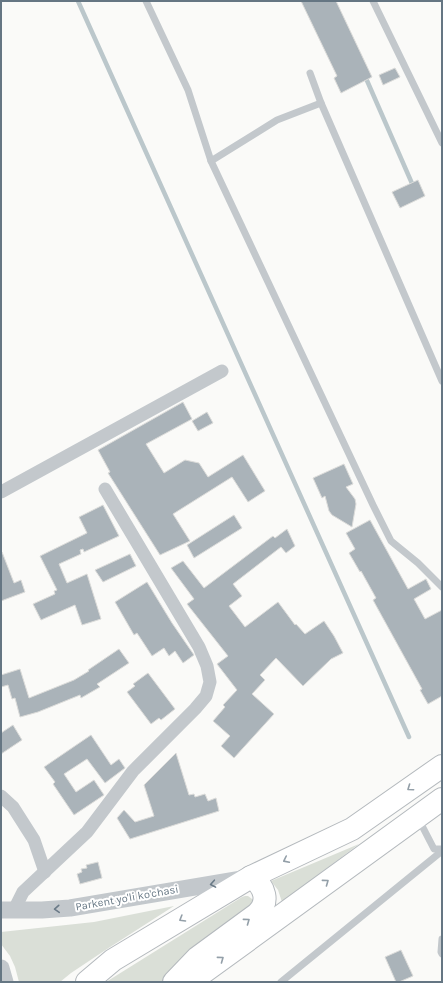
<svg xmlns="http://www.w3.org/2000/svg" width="443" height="983" font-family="Karla,sans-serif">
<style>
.green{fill:#dadfd7}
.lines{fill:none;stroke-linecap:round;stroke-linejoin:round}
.stream{stroke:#bbc7cb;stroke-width:4.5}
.building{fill:#aab3b9;stroke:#dcdcda}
.trunk-casing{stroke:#b4b9bd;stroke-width:24}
.service{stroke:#c3c8cc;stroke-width:7}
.minor{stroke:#c3c8cc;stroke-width:13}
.tertiary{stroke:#c3c8cc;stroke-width:17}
.trunk{stroke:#fff;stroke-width:22}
.oneway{stroke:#939fa8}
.oneway2{stroke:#6a7a87}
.labels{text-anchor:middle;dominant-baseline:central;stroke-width:4;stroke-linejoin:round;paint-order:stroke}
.street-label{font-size:11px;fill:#657683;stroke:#fff}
</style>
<rect width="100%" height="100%" fill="#fafaf8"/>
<g class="green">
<path d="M359,844L282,902L278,890L271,881Z"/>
<path d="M245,896H248L252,899L253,905L165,982H106L242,897Z"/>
<path d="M174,906L107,949L71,973L60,982H19L15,967L10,956L1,944V932L94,922Z"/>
</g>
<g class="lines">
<g class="stream">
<path d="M78,1L409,737"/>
<path d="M365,76L414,188"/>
</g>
</g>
<g class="building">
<path d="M301,1H336L372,77L341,93L334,78L337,76Z"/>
<path d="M395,68L400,77L383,85L379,75Z"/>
<path d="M418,180L425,196L400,208L392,192Z"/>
<path d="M183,402L192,419L146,444L164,473L185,460L199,463L208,477L243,455L265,491L248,502L232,477L173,514L190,541L160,555L108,473L110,472L98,450Z"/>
<path d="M207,412L213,423L198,431L192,421Z"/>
<path d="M344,464L353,484L346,487L355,499L356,504L352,527L332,515L329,511L325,496L322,498L313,478Z"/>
<path d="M103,505L119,536L84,552L83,549L80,550L81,554L59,564L67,583L87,574L101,619L82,625L75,605L41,620L33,604L55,594L54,591L57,590L40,556L87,533L79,517Z"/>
<path d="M234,515L242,528L194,558L187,545Z"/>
<path d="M370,520L408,589L426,579L431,589L414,599L425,619L442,610V696L428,704L420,690L422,689L373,600L376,598L361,571L360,572L349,553L355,549L346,533Z"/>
<path d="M287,529L295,546L286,553L281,547L233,584L242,596L229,606L245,627L278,602L295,625L296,624L305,634L324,621L334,636L343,653L331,659L303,686L276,658L260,675L265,680L252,694L274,714L234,758L221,746L230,736L213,721L225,707L223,705L237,690L217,664L228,656L187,604L194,599L171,568L183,561L204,588L273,536L275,538Z"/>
<path d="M2,552L14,583L21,580L25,592L1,601V553Z"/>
<path d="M130,554L136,566L103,582L95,570Z"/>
<path d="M147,582L172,623L194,655L183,663L175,651L169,656L164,648L152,656L137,633L134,635L115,602Z"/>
<path d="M119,649L129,663L97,684L100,687L81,698L80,695L38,712L20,717L15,698L12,699L8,685L1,687V675L20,669L29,698L74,680L89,671L88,670Z"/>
<path d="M148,673L175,709L161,720L159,718L151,724L127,692L135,686L133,684Z"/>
<path d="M13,725L22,740L1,754V733Z"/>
<path d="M91,735L111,765L119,759L125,768L105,783L87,759L64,774L76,792L94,780L104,795L74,815L53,784L55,782L44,767Z"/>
<path d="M176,753L189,795L194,794L195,797L205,794L208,801L216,798L219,811L130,839L117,818L124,810L135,822L154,816L144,785Z"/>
<path d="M98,862L102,878L80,884L77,874L82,872L81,869L87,868L86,865Z"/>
<path d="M401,950L413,976L399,982H396L385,957Z"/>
</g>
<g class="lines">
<defs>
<g id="trunk">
<path d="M87,982L113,960L251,877L352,829L442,766"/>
<path d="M174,982L197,958L257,914C270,902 265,886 251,877"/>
<path d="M190,982L442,799"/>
</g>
</defs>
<use href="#trunk" class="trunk-casing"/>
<g class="service">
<path d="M146,1L188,90L211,161L373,505L391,541L418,563L442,587"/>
<path d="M373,1L442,143"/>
<path d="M310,73L321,103L442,381"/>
<path d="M211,161L277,120L321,103"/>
<path d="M418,818L434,849H442"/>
<path d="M442,939L441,952L442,954"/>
<path d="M281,982L442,851"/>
</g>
<g class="minor">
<path d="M1,492L222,371"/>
<path d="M1,796L13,807L34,840L45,872"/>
<path d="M14,910L23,892L87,832L133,771L195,709L206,696L210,682L207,666L199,647L105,489"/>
</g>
<g class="tertiary">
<path d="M1,910H42L70,908L242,879"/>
<path d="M1,968L5,982"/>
</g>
<use href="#trunk" class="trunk"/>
</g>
<defs><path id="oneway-chevron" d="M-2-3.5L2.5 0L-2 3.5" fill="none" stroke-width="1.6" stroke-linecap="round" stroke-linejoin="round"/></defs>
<g class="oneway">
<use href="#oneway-chevron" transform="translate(410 788) rotate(145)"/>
<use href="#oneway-chevron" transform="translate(286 860) rotate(154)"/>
<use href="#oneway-chevron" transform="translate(326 882) rotate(-36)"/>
<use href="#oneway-chevron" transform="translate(182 919) rotate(149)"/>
<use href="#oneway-chevron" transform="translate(247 921) rotate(-36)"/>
<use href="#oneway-chevron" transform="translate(221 959) rotate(-36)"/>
</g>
<g class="oneway2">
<use href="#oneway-chevron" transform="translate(213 884) rotate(170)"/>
<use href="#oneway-chevron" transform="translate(57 909) rotate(176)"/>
</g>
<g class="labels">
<g class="street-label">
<text transform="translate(127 898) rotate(-10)">Parkent yo'li ko'chasi</text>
</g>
</g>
<rect width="443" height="983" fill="none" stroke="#657683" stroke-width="4"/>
</svg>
